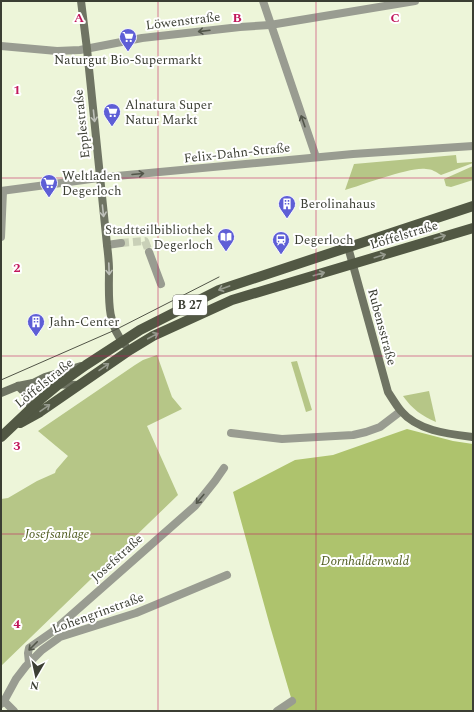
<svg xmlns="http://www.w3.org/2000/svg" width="474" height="712" font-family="Spectral,serif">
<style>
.green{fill:#b6c687}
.forest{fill:#aec36d}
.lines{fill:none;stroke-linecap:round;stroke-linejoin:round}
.street-tunnel{stroke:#c9d0b8;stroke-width:8;stroke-dasharray:8 4;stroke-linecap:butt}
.street{stroke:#999c91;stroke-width:8}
.secondary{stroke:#6f7463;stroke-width:8}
.primary{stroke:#525844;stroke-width:10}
.tram{stroke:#515447;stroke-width:1}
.oneway{stroke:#52564a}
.oneway2{stroke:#bec0b9}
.oneway3{stroke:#979b8f}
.grid{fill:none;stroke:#c2185b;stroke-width:1;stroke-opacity:0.55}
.labels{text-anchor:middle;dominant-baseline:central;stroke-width:4;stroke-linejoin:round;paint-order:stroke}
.shield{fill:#fff;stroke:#767870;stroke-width:1}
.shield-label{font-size:12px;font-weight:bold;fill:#3b3e33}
.street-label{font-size:13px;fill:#3b3e33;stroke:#fff}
.poi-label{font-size:13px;fill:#3b3e33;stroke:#fff;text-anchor:start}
.park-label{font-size:13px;font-style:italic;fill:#4f5c1f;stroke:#fff}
.grid-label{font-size:13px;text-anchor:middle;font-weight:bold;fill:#c2185b;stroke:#fff;stroke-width:4;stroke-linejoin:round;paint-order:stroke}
</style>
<rect width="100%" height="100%" fill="#edf5d9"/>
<g class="green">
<path d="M473,153V163L441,175C436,172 432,169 426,169C412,166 362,185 345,190L354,164L456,155L457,163L472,162Z"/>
<path d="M473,166V180L451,187L446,186L444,179Z"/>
<path d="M157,355L172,397L182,409L147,426L178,495L1,666V499L8,498L37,481L55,473L56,470L68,456L38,431L135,365L143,360Z"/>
<path d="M297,361L312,410L306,412L291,362Z"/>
<path d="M429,391L436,422C422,416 412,409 403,396Z"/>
</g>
<path class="forest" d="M407,429L453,441L473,444V711H279L292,701L270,626L233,492L295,460L333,455Z"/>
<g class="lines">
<path class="street-tunnel" d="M121,243L145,241L149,252"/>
<g class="street">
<path d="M263,1L316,157"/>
<path d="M1,46L57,51L80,50L142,38L240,27L270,25L415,1"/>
<path d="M1,191L106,177L353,154L473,146"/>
<path d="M1,237L3,191"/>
<path d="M107,245L121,243"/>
<path d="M149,252L161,284"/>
<path d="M231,433L282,439L353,435L366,432L380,427L401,411"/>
<path d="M29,663L28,653L29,648L52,632L195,506L215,481L224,468"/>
<path d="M4,701L14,711"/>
<path d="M1,704L4,701L16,679L26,666L42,650L60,637L136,613L227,575"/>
<path d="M277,711L292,701"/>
</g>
<g class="secondary">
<path d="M81,1L87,49L107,245C108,253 109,262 109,270C109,297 106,323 125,345"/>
<path d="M348,247L388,392C392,398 396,405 401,411C418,431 448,434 473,437"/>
<path d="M33,383L44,384L79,385"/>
<path d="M18,386L26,394L31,408"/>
<path d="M1,393L18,386L33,383L45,377L81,366"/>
</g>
<g class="primary">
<path d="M20,423L40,412L130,350L153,336L232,300L473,228"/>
<path d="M1,437L41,399L58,385L86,365L140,330L219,290L473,206"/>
</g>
<path class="tram" d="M1,380L115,330L219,277"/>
</g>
<defs><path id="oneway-shaft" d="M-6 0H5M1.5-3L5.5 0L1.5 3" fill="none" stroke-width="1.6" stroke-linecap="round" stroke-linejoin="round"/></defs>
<g class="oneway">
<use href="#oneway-shaft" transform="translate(204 31) rotate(173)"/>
<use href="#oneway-shaft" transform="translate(303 121) rotate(-109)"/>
<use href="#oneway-shaft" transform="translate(138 174) rotate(-5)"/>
<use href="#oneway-shaft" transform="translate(200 499) rotate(130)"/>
<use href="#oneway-shaft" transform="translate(33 646) rotate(135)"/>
</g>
<g class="oneway2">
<use href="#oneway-shaft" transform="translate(94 116) rotate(84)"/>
<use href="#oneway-shaft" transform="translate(103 211) rotate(84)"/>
<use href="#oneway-shaft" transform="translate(109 269) rotate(88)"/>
</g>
<g class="oneway3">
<use href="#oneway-shaft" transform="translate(440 237) rotate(-17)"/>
<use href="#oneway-shaft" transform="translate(380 256) rotate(-17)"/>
<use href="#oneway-shaft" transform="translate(319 274) rotate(-16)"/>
<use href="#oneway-shaft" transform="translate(224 288) rotate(160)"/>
<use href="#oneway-shaft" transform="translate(153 336) rotate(-28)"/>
<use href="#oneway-shaft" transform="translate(104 367) rotate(-35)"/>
<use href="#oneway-shaft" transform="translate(45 408) rotate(-35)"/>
</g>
<path class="grid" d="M158,1V711M316,1V711M1,178H473M1,356H473M1,534H473"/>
<defs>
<symbol id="supermarket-pin" viewBox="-11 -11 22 30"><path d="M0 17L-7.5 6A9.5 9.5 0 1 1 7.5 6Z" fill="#5e5ed6" stroke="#fff"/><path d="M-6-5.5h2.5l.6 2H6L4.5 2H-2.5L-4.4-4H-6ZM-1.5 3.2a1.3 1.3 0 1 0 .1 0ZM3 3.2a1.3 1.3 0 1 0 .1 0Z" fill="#fff"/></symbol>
<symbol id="building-pin" viewBox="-11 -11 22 30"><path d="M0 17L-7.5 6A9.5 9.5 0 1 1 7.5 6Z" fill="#5e5ed6" stroke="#fff"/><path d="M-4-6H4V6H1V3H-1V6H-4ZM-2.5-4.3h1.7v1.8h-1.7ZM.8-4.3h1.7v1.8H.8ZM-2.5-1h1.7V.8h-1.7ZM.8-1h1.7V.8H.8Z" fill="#fff"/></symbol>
<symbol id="library-pin" viewBox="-11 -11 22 30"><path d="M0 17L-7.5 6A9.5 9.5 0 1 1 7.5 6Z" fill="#5e5ed6" stroke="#fff"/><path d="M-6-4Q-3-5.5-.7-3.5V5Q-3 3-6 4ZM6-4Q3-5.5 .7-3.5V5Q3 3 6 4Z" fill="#fff"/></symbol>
<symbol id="station-pin" viewBox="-11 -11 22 30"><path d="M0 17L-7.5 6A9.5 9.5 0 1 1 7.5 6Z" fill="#5e5ed6" stroke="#fff"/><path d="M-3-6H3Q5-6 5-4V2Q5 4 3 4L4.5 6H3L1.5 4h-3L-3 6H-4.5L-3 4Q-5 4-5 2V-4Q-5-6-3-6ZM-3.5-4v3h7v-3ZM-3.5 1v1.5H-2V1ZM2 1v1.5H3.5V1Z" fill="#fff"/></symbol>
</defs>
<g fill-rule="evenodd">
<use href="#supermarket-pin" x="118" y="27" width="20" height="27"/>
<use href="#supermarket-pin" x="102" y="102" width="20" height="27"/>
<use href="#supermarket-pin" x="39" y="173" width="20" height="27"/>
<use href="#building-pin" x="277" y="194" width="20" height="27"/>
<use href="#library-pin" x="216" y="227" width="20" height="27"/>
<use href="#station-pin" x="271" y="230" width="20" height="27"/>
<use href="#building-pin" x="26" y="312" width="20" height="27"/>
</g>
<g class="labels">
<rect class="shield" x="173" y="295" width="34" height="20" rx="3"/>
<g class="shield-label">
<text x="190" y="305">B 27</text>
</g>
<g class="street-label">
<text transform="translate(183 21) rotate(-7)">Löwenstraße</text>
<text transform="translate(82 124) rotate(-96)">Epplestraße</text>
<text transform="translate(237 153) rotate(-6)">Felix-Dahn-Straße</text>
<text transform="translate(404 235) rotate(-17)">Löffelstraße</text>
<text transform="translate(382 327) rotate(75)">Rubensstraße</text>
<text transform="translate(44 383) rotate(-39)">Löffelstraße</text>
<text transform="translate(117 558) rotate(-42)">Josefstraße</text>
<text transform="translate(98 613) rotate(-20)">Lohengrinstraße</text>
</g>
<g class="poi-label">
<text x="128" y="60" text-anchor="middle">Naturgut Bio-Supermarkt</text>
<text x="125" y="105">Alnatura Super<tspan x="125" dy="15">Natur Markt</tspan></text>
<text x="62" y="176">Weltladen<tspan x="62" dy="15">Degerloch</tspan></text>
<text x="300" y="204">Berolinahaus</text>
<text x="213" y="230" text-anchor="end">Stadtteilbibliothek<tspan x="213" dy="15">Degerloch</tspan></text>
<text x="294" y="240">Degerloch</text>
<text x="49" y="322">Jahn-Center</text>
</g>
<g class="park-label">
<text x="57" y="534">Josefsanlage</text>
<text x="365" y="561">Dornhaldenwald</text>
</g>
</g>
<g class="grid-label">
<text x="79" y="22">A</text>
<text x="237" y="22">B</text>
<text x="395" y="22">C</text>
<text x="17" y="94">1</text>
<text x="17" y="272">2</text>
<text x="17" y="450">3</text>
<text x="17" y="628">4</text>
</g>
<rect width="474" height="712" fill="none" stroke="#3b3e33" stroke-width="4"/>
<g transform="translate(36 676) rotate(189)" stroke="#ffffff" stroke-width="3" paint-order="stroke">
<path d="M0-3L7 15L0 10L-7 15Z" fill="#3b3e33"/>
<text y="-6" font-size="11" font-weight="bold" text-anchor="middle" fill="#3b3e33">N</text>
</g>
</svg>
